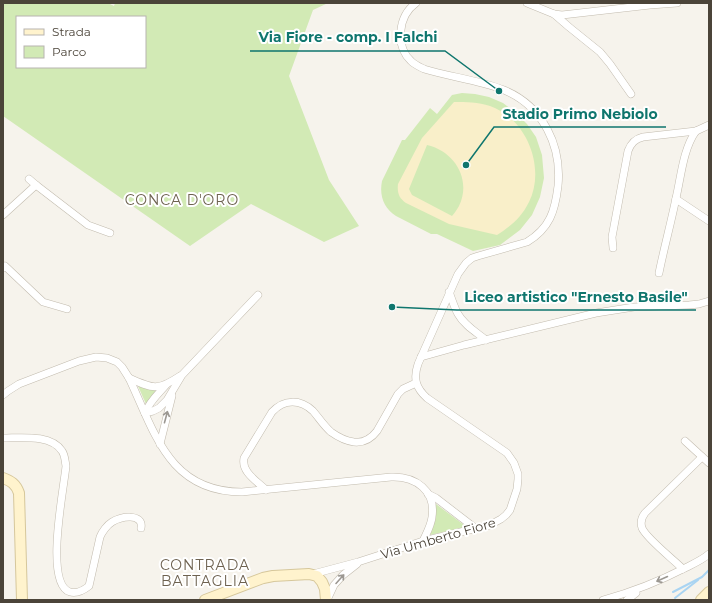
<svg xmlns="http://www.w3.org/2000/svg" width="712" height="603" font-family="Montserrat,sans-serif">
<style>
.green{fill:#d2eab5;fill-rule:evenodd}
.sand{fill:#f9efc9;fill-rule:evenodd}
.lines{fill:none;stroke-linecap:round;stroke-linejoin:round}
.stream{stroke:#a9d4f2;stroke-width:2}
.street-casing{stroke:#c2bbae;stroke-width:8}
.secondary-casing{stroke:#d6c79b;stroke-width:12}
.street{stroke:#fff;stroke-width:7}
.secondary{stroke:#fff3cd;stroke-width:10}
.oneway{stroke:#9c9892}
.labels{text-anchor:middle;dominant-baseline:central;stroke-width:4;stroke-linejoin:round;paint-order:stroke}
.street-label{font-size:13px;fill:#4b4439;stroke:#fff}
.neighbourhood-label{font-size:14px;letter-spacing:1px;fill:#6e6250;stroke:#fff}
.leader{fill:none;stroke:#0f766e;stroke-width:1.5}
.callout-dot{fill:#0f766e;stroke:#fff;stroke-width:1.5}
.callout-label{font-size:14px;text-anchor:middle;font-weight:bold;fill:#0f766e;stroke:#fff;stroke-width:4;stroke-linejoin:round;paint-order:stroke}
</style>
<rect width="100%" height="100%" fill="#f6f3ec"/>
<g class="green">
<path d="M3,3H108L114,6L115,3H328L313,10L289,76L329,180L359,226L324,242L251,204L190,246L3,116ZM17,17H145V67H17Z"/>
<path d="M462,93L475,94L489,97L503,103L515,112L527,124L536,137L542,155L544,178L540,197L532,215L520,230L500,245L473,251L437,234H431L396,216C384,208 379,196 382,181L402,140H405L430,108L437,114L452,95Z"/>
<path d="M139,385L158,390L146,404L138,386Z"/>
<path d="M436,504L464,525L465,527L430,535L435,521L436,515Z"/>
</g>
<path class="sand" d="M454,102C466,102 478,102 490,106C527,119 546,168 529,202C521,218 511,226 497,235L449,224L406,203C399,198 397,193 398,184L422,138ZM427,145C454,151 472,179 459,206C457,209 455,213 452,216L412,195L409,189Z"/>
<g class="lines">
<g class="stream">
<path d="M673,592L702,577L709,570"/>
<path d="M675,598L698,580"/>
</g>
<defs>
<g id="street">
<path d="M527,3L554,14L562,15L650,5L677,3"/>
<path d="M554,14L569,27L600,52L610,64L631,94"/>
<path d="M29,179L36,185"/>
<path d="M676,199L709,221"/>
<path d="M3,215L36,185L88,225L110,233"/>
<path d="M613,248L612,237L628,151C631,143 635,139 643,137L696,131L709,125"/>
<path d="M3,268L5,266L43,302L67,309"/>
<path d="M659,273C664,248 671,223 676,198C681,177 683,149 696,131"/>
<path d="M449,292C452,299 454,307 458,314C464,325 476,332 486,340"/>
<path d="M421,357L464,345L596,313L634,307L689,305L699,304L709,301"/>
<path d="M129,378C153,389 158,391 180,376"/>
<path d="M3,395L8,391L19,384L79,361L96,357L107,358L117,362L122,367L129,378C155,433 169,492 242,492L391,477C416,476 436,491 432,517C431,526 426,534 423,541"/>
<path d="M145,413L153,411L159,408L167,400L182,375L258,295"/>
<path d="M145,413C149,402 158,394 166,385"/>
<path d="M3,438C21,438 51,434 62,451C65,455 65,461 66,466C64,488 44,584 70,592C77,594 84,590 89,586L100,537C102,532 107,525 112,522C120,516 144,513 141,528"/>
<path d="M685,441L709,463"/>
<path d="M160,444L172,396"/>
<path d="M266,490C257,481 241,472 244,458L272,412C284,399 300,399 313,411C319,418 324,426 331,432C338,437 346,441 354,442C364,443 371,439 377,431L398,394L403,389L416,383"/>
<path d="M428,494L436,498L475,528"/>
<path d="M683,569C674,560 646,538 642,528C640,522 641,518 645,513L702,457"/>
<path d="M313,574L358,562L423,541L490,525L501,519L506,515L510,510L517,489L518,479V474L514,463L507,453L427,398C416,388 413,379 418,364L458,274L466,263L472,258L478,256L527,242C550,228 555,211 558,186C562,146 543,106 504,90C479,80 450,77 424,69C420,67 415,65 411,61C395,46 398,16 416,3"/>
<path d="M327,600L334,585L343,575L357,564"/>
<path d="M603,600C632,592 658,582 685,568C693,564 702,560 709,554"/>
<path d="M627,600L636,593"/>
</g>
<g id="secondary">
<path d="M3,478C11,481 16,484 19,493L22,600"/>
<path d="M205,600L263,578L273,576L309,574L317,576L322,582L325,589L326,600"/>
<path d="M701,600L709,592"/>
</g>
</defs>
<use href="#street" class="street-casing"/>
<use href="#secondary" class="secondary-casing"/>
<use href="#street" class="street"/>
<use href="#secondary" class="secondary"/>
</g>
<defs><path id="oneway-shaft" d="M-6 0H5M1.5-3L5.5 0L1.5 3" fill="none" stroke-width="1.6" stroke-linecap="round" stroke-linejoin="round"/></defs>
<g class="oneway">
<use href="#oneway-shaft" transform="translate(166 417) rotate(-75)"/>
<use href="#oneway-shaft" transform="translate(340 579) rotate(-48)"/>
<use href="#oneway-shaft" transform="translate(662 579) rotate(156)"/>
</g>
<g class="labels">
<g class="street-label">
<text transform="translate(438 538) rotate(-16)">Via Umberto Fiore</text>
</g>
<g class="neighbourhood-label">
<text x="182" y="200">CONCA D'ORO</text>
<text x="205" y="565">CONTRADA<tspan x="205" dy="16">BATTAGLIA</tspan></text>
</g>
</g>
<path class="leader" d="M499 91L445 51H250M466 165L494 127H666M392 307L457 310H696"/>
<g class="callout-dot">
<circle cx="499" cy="91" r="4"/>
<circle cx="466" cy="165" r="4"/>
<circle cx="392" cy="307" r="4"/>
</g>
<g class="callout-label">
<text x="348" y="42">Via Fiore - comp. I Falchi</text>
<text x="580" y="119">Stadio Primo Nebiolo</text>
<text x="576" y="302">Liceo artistico "Ernesto Basile"</text>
</g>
<rect width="712" height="603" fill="none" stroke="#4b4439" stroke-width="8"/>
<rect x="16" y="16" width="130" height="52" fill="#ffffff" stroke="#b7b4b0"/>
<rect x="24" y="29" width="20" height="6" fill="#fff3cd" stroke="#b7b4b0"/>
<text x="52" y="36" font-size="12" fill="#4b4439">Strada</text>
<rect x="24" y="46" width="20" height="12" fill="#d2eab5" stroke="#b7b4b0"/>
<text x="52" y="56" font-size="12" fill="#4b4439">Parco</text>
</svg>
